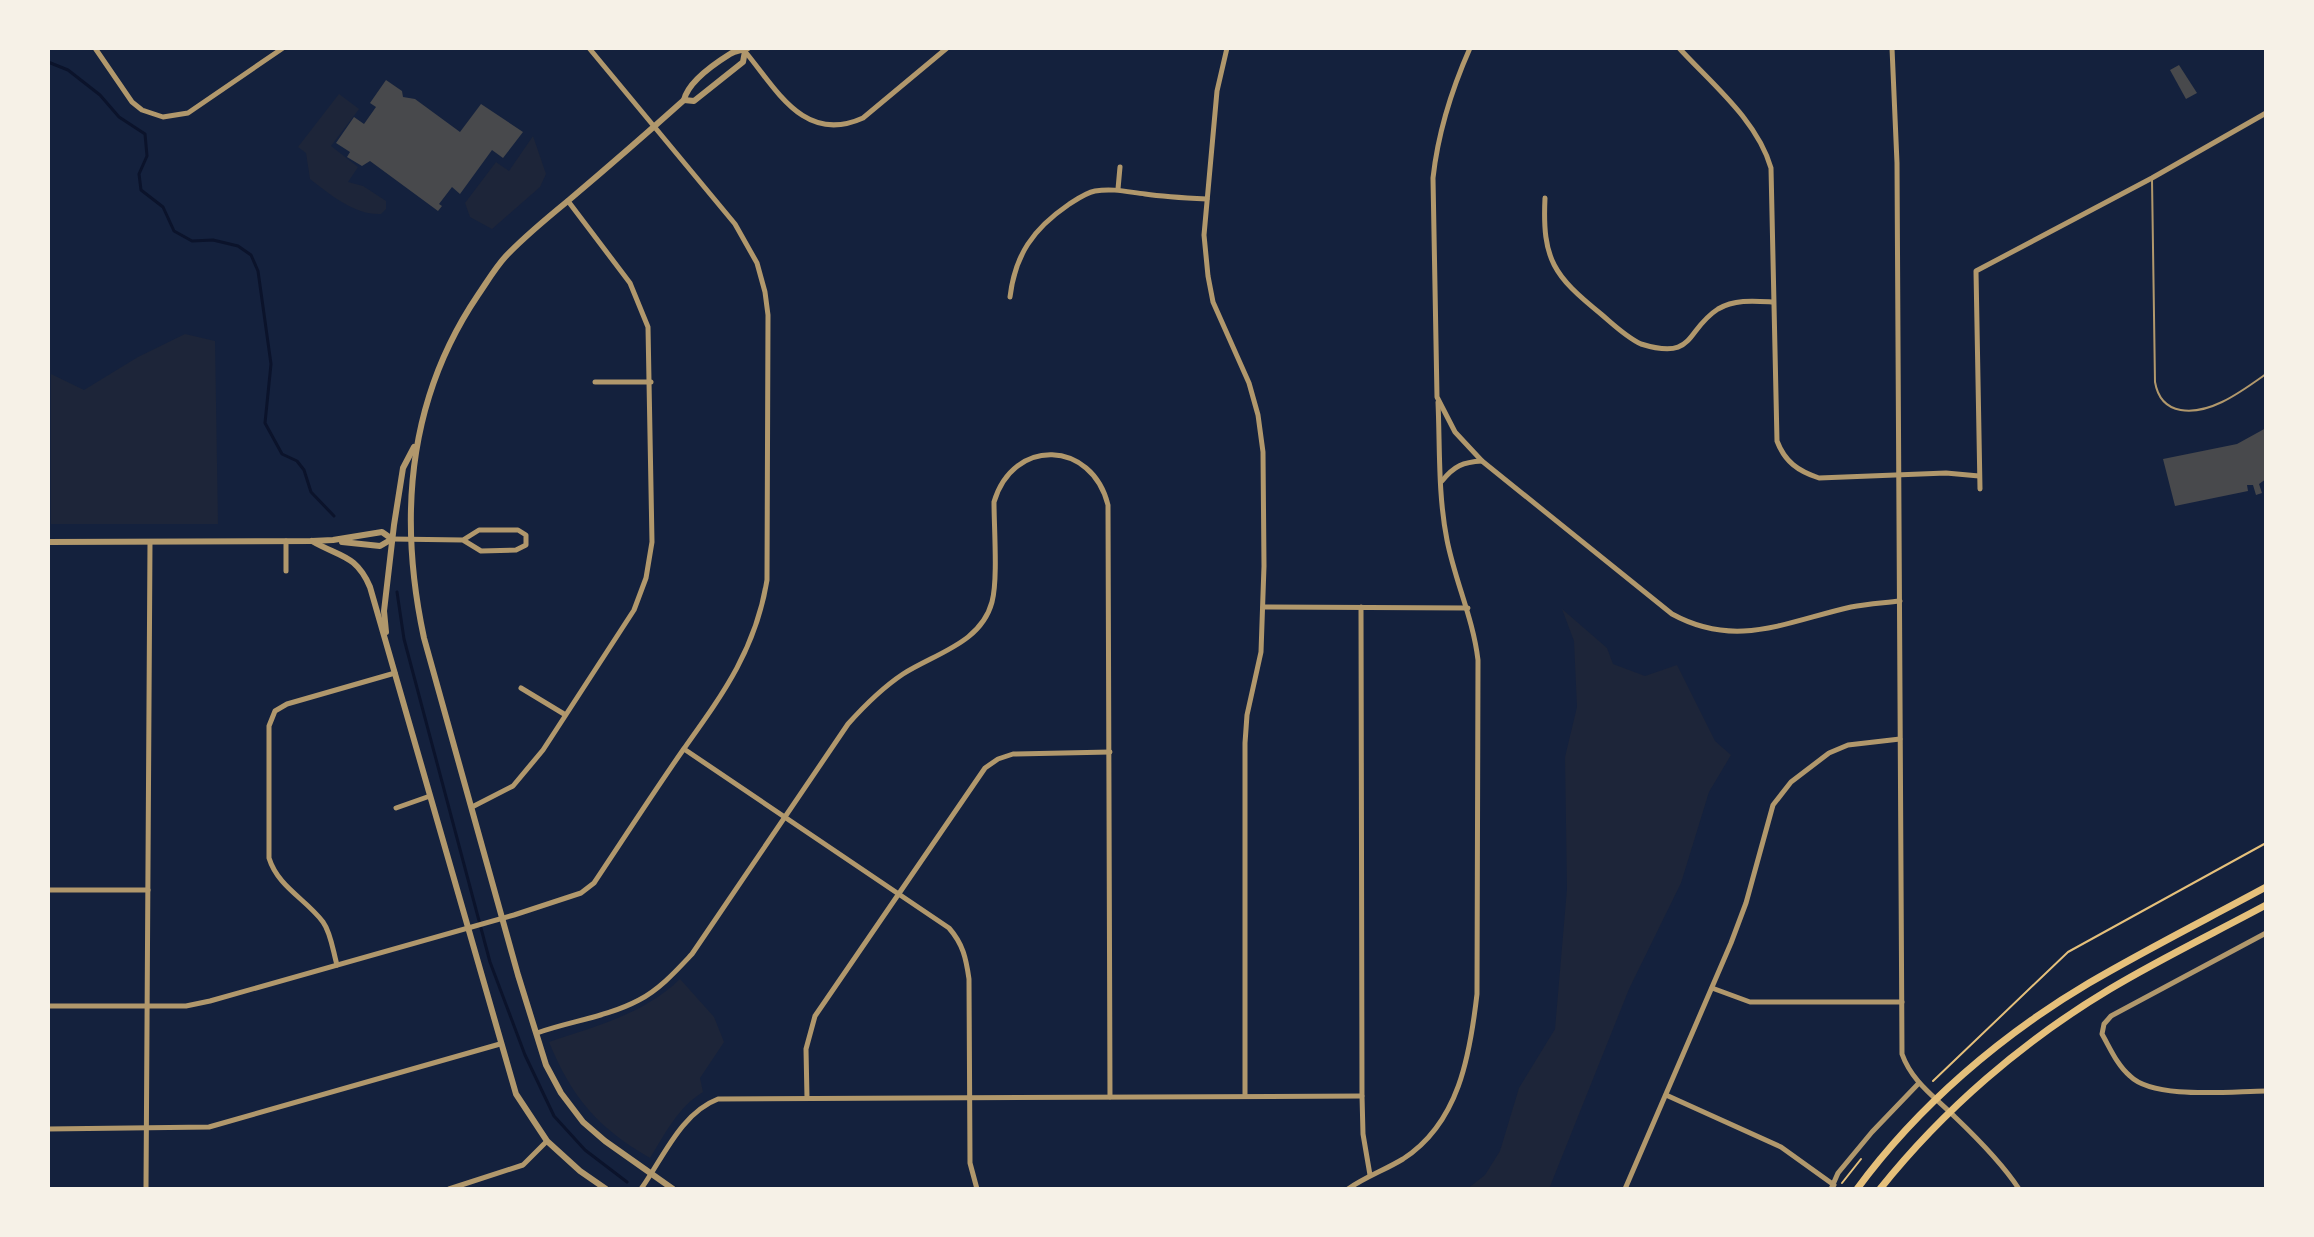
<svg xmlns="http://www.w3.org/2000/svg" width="2314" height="1237" font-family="'Titillium Web',sans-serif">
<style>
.green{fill:#1d2539}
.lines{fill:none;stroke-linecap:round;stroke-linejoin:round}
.stream{stroke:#0b132b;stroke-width:3}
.building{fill:#48494c}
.path{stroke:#e5c07b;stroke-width:2}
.service{stroke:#b1986c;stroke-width:2}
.minor{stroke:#b1986c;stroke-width:5}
.tertiary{stroke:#b1986c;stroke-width:6}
.primary{stroke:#e5c07b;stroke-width:7}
</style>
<rect width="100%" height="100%" fill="#14213d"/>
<g class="green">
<path d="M339,94L359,109L331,146L358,167L348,182L363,186L386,201V209L381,214C354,215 331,195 310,179L306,153L298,147Z"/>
<path d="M533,136L546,174L540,187L492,229L470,217L465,203L496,162L509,171Z"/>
<path d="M185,334L215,341L218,524H51V374L84,390L138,357Z"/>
<path d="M1562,609L1607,648L1613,664L1645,676L1677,665L1715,741L1731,755L1709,792L1681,883L1629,989L1549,1189H1467L1485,1175L1500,1151L1519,1088L1555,1029L1567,889L1565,757L1577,707L1574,641Z"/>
<path d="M680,979L714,1017L724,1042L700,1078L703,1092C678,1107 665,1134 650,1158C598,1128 572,1098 549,1042C596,1026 644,1014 680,979Z"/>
</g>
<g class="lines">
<g class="stream">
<path d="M48,62L68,70L100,95L119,117L145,134L147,156L139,174L141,190L163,207L174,231L192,241L213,240L238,246L251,255L258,271L271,364L265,423L282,454L297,461L304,470L311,492L334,516"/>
<path d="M397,592L404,639L490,962L525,1055L554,1116L585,1150L627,1182"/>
</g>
</g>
<g class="building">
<path d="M2179,65L2197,93L2186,99L2170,70Z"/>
<path d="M386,80L402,91L403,97L415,99L460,132L481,104L523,132L503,158L492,150L460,194L452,187L439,204L442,206L438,211L370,161L362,166L347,157L350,152L336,143L354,117L364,124L376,107L370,103Z"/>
<path d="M2266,428V479L2259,484L2262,493L2256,495L2253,485H2247L2248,491L2175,506L2163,459L2237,444Z"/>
</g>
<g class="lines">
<g class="path">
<path d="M1933,1081L2068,952L2266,843"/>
<path d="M1842,1183L1861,1159"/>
</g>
<path class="service" d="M2152,180L2155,382C2161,417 2195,415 2222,402C2237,395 2252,384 2266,374"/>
<g class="minor">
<path d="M95,48L132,102L142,110L163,117L188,113L283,48"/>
<path d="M1227,48L1217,91L1204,235L1208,276L1213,302L1249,383L1258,415L1263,452L1264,566L1261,652L1247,715L1245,743V1095"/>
<path d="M1470,48C1451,91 1438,132 1433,178L1437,397L1455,432L1482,461L1672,614C1736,649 1785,622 1851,607C1867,604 1884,603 1900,601"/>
<path d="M1679,48C1712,84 1757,120 1771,168L1777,441C1785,462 1798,471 1819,478L1946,473L1979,476"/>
<path d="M1892,48L1897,163L1902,1054C1912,1082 1935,1097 1955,1117C1977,1138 2002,1163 2019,1189"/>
<path d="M743,49C776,88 803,145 863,118L947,48"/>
<path d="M1118,189L1120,167"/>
<path d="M1545,198C1542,260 1554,276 1601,314C1614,325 1626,337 1641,344C1696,361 1685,330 1718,309C1735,299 1755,301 1773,302"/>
<path d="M1010,297C1015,255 1033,229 1068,205C1076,200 1085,193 1095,191C1113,188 1128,192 1145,194C1165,197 1186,198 1207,199"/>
<path d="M595,382H651"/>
<path d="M1442,481C1454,466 1463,462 1482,461"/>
<path d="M1980,489L1976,271L2152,178L2266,113"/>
<path d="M392,539L463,540L481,551L516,550L526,545V535L518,530H479L463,540"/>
<path d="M286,541V571"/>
<path d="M1263,607L1468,608"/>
<path d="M1361,607L1362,1096L1363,1134L1370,1175"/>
<path d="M521,688L564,714"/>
<path d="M684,749L949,928C963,944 966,958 969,979L970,1163L977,1189"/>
<path d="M472,807L513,786L543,750L634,610L646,578L652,542L648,327L630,283L568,201"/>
<path d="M396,808L430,796"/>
<path d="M48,890H148"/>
<path d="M2266,933L2111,1016L2104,1024L2102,1034C2110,1048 2117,1065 2130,1076C2154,1100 2232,1091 2266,1091"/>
<path d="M337,965C333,951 331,933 323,922C306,899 278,887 269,858V726L275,711L287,704L395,673"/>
<path d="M1712,988L1750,1002H1902"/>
<path d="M48,1006H186L210,1001L514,915L581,893L594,883C624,838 653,793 683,750C723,694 756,649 767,580L768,315L765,292L757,263L735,224L589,48"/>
<path d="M537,1033C571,1021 607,1017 639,1000C660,989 676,971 692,954L848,724C865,705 882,688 903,674C936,653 981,643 992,602C998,580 994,528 994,502C1013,437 1092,440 1108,505L1110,1097"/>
<path d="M1666,1095L1781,1147L1834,1185"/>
<path d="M807,1098L806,1049L815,1016L985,768L998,759L1013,754L1110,752"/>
<path d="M48,1129L209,1127L500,1044"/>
<path d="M146,1189L150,542"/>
<path d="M449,1189L523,1165L547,1141"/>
<path d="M641,1189C663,1158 681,1113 718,1099L1362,1096"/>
<path d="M1348,1189C1365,1177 1385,1170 1403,1159C1459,1123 1470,1055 1477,994L1478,660C1473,618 1455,581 1447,540C1438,495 1440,448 1438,402"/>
<path d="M1625,1189L1731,943L1746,903L1773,805L1791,782L1829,753L1848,745L1900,739"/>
<path d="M1831,1189L1838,1173L1872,1132L1919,1083"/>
</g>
<g class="tertiary">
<path d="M684,100L694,101L743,62L745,51"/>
<path d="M312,541C339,557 356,554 370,587L516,1094L547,1141L580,1171L606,1189"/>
<path d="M48,542L312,541L333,540L382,532L392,539"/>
<path d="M342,542L380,546L392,539"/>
<path d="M386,632L384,611L394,525L403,468L414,447"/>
<path d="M673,1189L605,1141L583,1122L561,1093L546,1065L518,975L424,638C398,517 407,400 478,295C487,282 495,268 506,256C526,235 547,218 569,200C608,167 646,134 684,100C688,82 714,64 730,54C736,50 742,51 748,48"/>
</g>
<g class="primary">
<path d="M1857,1189C1918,1106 2001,1035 2089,983C2147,949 2207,919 2266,887"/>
<path d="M1880,1189C1943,1110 2023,1041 2110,989C2160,959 2214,933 2266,905"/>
</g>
</g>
<rect width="2314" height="1237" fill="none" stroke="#f6f1e7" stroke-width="100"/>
</svg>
